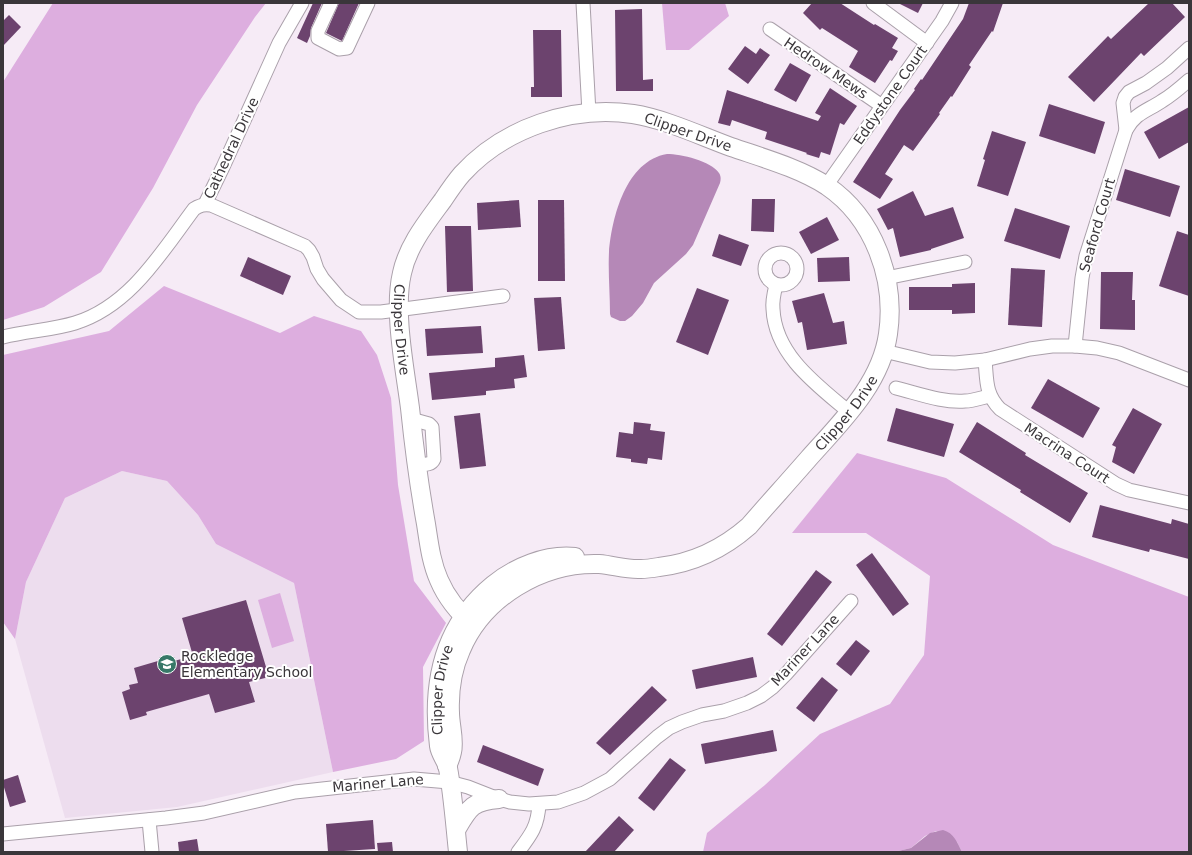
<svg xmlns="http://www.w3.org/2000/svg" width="1192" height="855" font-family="'DejaVu Sans',sans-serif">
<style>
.built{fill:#edddee}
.green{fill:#ddaedf}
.water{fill:#b588b7}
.building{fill:#6c436e}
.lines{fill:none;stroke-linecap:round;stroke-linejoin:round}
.street-casing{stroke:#aaa0aa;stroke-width:15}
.secondary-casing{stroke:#aaa0aa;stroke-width:20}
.street{stroke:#fff;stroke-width:13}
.secondary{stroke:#fff;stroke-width:18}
.labels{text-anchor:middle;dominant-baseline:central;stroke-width:4;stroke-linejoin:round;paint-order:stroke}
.street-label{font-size:14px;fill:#3a363a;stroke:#fff}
.poi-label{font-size:14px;fill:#3a363a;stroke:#fff;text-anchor:start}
</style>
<rect width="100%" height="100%" fill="#f6ebf6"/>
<path class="built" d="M122,471L167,481L198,515L216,544L294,583L333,772L177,807L65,818L15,639L26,582L65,498Z"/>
<g class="green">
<path d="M53,3H266L255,17L197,105L153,188L101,272L44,307L3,320V82Z"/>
<path d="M662,3H725L729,16L689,50H666Z"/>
<path d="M164,286L280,333L314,316L361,331L377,355L391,398L398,485L414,581L446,623L423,667L424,741L396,759L333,772L294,583L216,544L198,515L167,481L122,471L65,498L26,582L15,639L3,622V355L109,331Z"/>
<path d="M857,453L946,478L1053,545L1189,597V852H962L957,842L936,831L925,836L911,848L894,852H703L707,833L765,785L820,734L890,704L924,655L930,576L866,533H792Z"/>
<path d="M280,593L294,641L272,648L258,600Z"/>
</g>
<g class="water">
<path d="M667,154C681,154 711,161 719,173C721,176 721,179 720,183L693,245L686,254L654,283L643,303L632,316L625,321H620L611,317L610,314C610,293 608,273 609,252C612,217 626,161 667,154Z"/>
<path d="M943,830C954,833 957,842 962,852H894L911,848L930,833Z"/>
</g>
<g class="building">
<path d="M313,3H322L311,28L310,36L307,43L297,38Z"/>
<path d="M339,3H359L342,41L326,33Z"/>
<path d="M812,3H840L874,25L875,24L898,38L892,48L898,51L892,61L890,60L875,83L849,67L858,51L822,28L820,30L803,13Z"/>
<path d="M898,3H923L918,13Z"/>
<path d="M969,3H1003L993,32L992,31L969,65L971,67L952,97L951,96L939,113L940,114L913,151L904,145L885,174L893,179L880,199L853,182L900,110L915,90L914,89L921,79L922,80L963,19Z"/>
<path d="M1149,3H1172L1185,17L1144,56L1141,53L1094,102L1068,77L1108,36L1111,39Z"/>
<path d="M642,9L643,80L653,79V91H616L615,10Z"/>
<path d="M9,15L21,27L3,46V21Z"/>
<path d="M533,30H561L562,97H531V87H534Z"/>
<path d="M745,46L756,54L760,48L770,55L748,84L728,69Z"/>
<path d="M790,63L811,75L796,102L774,90Z"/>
<path d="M830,88L857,106L844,125L840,123L830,155L821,152L819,158L806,154L807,153L765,139L767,132L732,120L730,126L718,123L727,90L818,121L821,116L815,113Z"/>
<path d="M1049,104L1105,122L1095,154L1039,136Z"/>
<path d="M1189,107V142L1159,159L1144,132Z"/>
<path d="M992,131L1026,142L1008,196L977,186L985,160L983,159Z"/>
<path d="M1125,169L1180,186L1170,217L1116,200Z"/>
<path d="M913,191L925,216L953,207L964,238L931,249V250L900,257L893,228L888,230L877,209Z"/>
<path d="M752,199H775L774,232L751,231Z"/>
<path d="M519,200L521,227L478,230L477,203Z"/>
<path d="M538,200H564L565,281H538Z"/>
<path d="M1015,208L1070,226L1060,259L1004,241Z"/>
<path d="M827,217L839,240L811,254L799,232Z"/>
<path d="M445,226H471L473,291L447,292Z"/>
<path d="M1177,231L1189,235V296L1159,286Z"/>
<path d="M719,234L749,245L741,266L712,256Z"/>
<path d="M248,257L291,276L283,295L240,276Z"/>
<path d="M849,257L850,281L818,282L817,258Z"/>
<path d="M1011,268L1045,270L1042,327L1008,325Z"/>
<path d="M1101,272H1133L1132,300H1135V330L1100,329Z"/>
<path d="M975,283V313L952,314V310H909V287H952V284Z"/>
<path d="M697,288L729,300L708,355L676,342Z"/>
<path d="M824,293L833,323L844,321L847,344L807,350L802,322L798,323L792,301Z"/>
<path d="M561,297L565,349L538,351L534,298Z"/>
<path d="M481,326L483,353L427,356L425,329Z"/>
<path d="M524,355L527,377L514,379L515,388L486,391V395L432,400L429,373L495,367V358Z"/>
<path d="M1048,379L1100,408L1083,438L1031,408Z"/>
<path d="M896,408L954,424L944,457L887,441Z"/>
<path d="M1133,408L1162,424L1134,474L1112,462L1116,447L1112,445Z"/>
<path d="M480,413L486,466L460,469L454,416Z"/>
<path d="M634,422L651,424L650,430L665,432L662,460L648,458L647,464L631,462V459L616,457L619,432L633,434Z"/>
<path d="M977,422L1026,453L1025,455L1088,493L1070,523L1020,492L1021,490L959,452Z"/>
<path d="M1100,505L1171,524L1172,519L1189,524V559L1150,549L1149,552L1092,537Z"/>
<path d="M872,553L909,604L893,616L856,565Z"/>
<path d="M816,570L832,582L782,646L767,634Z"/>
<path d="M246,600L269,677L249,682L255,702L215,713L209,694L146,712L147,715L130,720L122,692L130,689L129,685L138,683L134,668L168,658L170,662L193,656L182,618Z"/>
<path d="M856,640L870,651L851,676L836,664Z"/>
<path d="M753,657L757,677L696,689L692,670Z"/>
<path d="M822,677L838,690L814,722L796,708Z"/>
<path d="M652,686L667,700L610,755L596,743Z"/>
<path d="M773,730L777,751L705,764L701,744Z"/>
<path d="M483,745L544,769L538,786L477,762Z"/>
<path d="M670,758L686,770L654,811L638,798Z"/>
<path d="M18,775L26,802L10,807L3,784V780Z"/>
<path d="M619,816L634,830L614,852H585Z"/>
<path d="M373,820L375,849L328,852L326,824Z"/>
<path d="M197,839L199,852H179L178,842Z"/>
<path d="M392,842L393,852H378L377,843Z"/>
</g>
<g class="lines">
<defs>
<g id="street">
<path d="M331,3L318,31V38L339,49L347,48L368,3"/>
<path d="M583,3L589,113"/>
<path d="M873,3L927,43"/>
<path d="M770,29L882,106"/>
<path d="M1189,48L1167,68L1146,83L1129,92L1125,97L1123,103L1126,130C1135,113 1147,111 1162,101C1172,95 1180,88 1189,80"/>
<path d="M826,186L942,21L952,3"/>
<path d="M205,204L223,167L279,43L302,3"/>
<circle cx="781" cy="269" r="16"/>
<path d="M886,278L965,262"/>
<path d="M776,285C774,293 772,301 773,309C775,355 817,385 849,412"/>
<path d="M3,337C27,331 52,330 75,323C130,306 161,253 194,209C200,205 204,204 211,205L305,246L309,250L313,257L317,269L323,279L341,300L359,312H381L503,296"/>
<path d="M1075,346L1082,278L1086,256L1126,130"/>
<path d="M884,351L930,362L955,363L985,360L1030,349L1052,346H1075L1097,348L1119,353L1189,380"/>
<path d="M985,360C987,380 985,394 1000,409L1116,484L1129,490L1189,503"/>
<path d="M896,388C917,393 943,403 965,401C973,401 981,398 989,396"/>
<path d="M411,419L429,424L432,427L434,459C431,466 423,464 416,464"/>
<path d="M149,820L152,852"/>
<path d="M3,834L166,818L204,813L295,792L414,779L449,782L468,787L496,798L510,802L529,804L558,802L584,793L610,779L657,737L669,728L682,722L702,715L724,711L747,703L761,696L773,687L786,674L851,601"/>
<path d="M518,852C531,835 538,826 539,804"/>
</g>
<g id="secondary">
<path id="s1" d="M447,766C449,762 451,757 452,752C455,740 450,725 450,713C449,691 452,670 461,650C483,598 541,562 599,564C613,565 627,570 641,569C647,569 653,568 659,567C693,563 724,548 749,526C769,503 789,481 809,458C841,422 881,384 888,334C896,279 874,218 827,186C799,168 763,158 731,147C701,136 665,119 633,114C572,105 504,128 462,174C455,182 449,191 443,200C427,222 408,245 402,273C393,311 405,369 410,408C414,447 419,485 426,524C429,543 431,562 439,580C447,599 459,613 474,626"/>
<path d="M456,830C469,808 472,801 499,799"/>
<path id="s2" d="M458,852C455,824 453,795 448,768C446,760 440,754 439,746C431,683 443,626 493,585C515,567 546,554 575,557"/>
</g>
</defs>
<use href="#street" class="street-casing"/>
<use href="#secondary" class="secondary-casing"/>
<use href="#street" class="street"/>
<use href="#secondary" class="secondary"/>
</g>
<defs>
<symbol id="school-disc" viewBox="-11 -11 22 22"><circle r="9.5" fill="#377868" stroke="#fff"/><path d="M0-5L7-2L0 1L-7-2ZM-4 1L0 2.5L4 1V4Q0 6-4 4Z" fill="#fff"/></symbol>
</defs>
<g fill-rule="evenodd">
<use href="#school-disc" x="156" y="653" width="22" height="22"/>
</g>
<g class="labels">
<g class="street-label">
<text transform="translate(826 68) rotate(34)">Hedrow Mews</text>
<text transform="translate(890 95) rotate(-55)">Eddystone Court</text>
<text transform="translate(688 132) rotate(19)">Clipper Drive</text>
<text transform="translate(231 148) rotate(-65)">Cathedral Drive</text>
<text transform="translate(1097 225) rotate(-74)">Seaford Court</text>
<text stroke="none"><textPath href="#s1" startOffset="1429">Clipper Drive</textPath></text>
<text stroke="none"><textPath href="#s1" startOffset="601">Clipper Drive</textPath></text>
<text transform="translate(1067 453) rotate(33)">Macrina Court</text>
<text transform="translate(805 650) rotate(-47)">Mariner Lane</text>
<text stroke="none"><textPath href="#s2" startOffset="165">Clipper Drive</textPath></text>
<text transform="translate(378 783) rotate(-5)">Mariner Lane</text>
</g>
<g class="poi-label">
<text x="181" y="656">Rockledge<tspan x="181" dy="16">Elementary School</tspan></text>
</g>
</g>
<rect width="1192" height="855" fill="none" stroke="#3a363a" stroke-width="8"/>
</svg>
